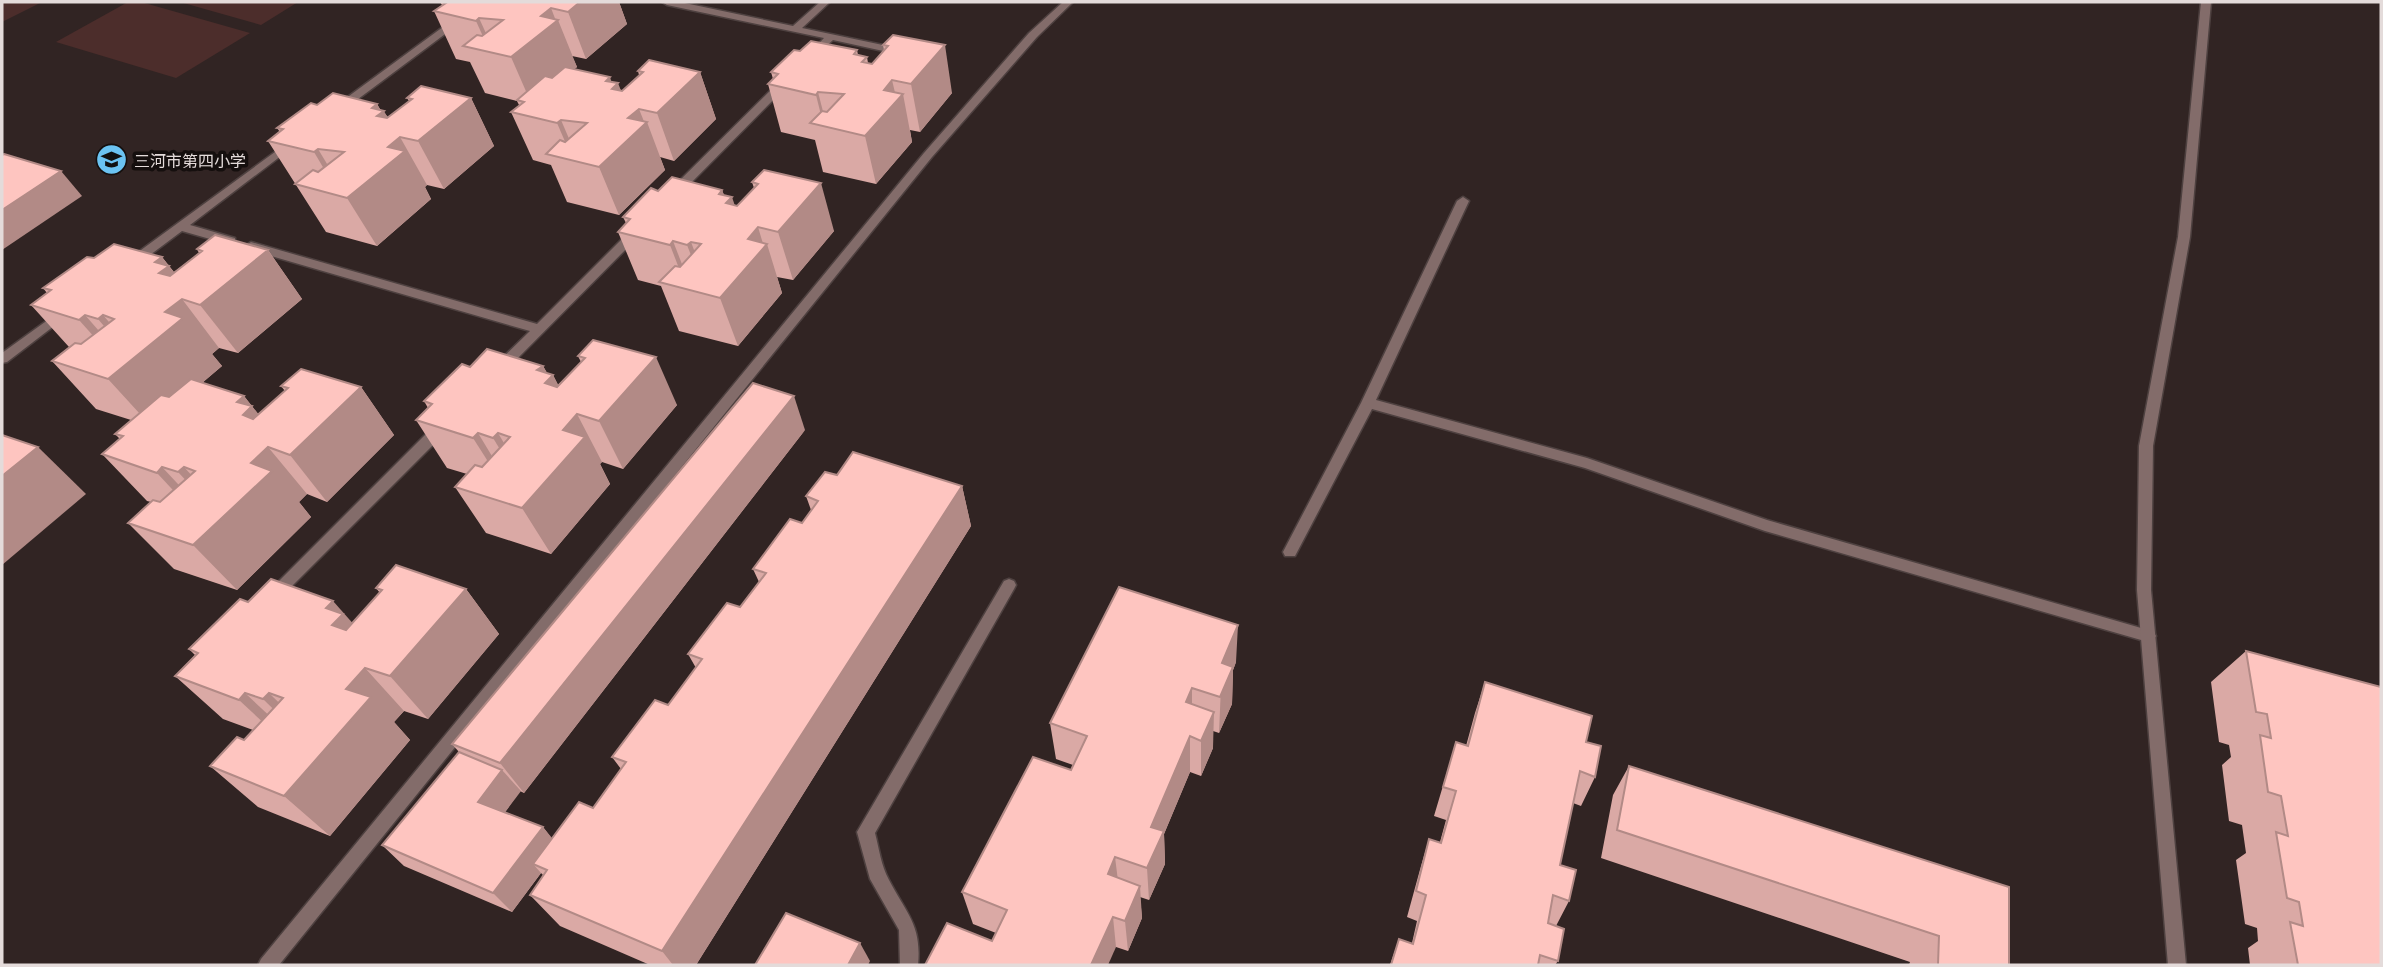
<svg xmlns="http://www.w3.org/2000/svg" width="2383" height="967" font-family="Barlow,'Noto Sans SC',sans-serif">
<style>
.green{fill:#4c2d2b}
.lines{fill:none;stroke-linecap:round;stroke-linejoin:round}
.lane-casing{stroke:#4e4140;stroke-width:3}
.street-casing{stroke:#4e4140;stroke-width:3}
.lane{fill:#836c6a;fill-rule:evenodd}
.street{fill:#836c6a;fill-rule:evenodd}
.wall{fill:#daa9a5}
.shaded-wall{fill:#b28a86}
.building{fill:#fec5c0;stroke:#b28a86;stroke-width:2}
.labels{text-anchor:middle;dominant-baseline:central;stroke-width:7;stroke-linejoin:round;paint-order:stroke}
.far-poi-label{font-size:16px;fill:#e4dbda;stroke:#150f0e;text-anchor:start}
</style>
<rect width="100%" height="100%" fill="#312423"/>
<g class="green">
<path d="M2,2H42L2,22Z"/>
<path d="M128,2H141L250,33L176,78L56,42Z"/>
<path d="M180,2H298L261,25Z"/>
</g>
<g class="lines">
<defs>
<g id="lane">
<path d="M477,2H488L342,111H334V107Z"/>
<path d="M662,2H680L793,26L820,2H830L802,28L897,48L902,51L897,54L833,40L812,59L807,56L824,38L667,5Z"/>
<path d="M785,79L789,80V84L677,197H669V191L781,80Z"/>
<path d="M290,141L295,144L294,146L190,225L235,238V244L231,245L182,231L134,267H126L124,264L126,261Z"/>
<path d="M1463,197L1469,201L1376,400L1587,458L1767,520L2148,630L2153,631L2156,636L2153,641L2148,642L1765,531L1585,468L1372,409L1295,556H1285L1283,552L1361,403L1457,201Z"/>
<path d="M637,227L643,231L641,234L503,373L498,375L492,370L493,367L530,331L247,249L245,246L251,242L537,324L633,228Z"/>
<path d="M63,309L67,310L69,313L67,316L7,362L2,363V353Z"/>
<path d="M442,422L447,423L449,427L447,431L278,600L273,602L268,600L265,596L268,592L437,423Z"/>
<path d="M1009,579L1014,581L1016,585L1014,589L875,833C879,848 881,866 889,880C906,913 922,925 918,965H900L899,930L870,879L857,832L1004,581Z"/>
</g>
<g id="street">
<path d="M1063,2H1073L1037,37L932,157L279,965H258L261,959L924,153L1029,33Z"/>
<path d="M2201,2H2211L2190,237L2153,446L2151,590L2186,965H2168L2137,590L2139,446L2178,237Z"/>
</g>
</defs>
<use href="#lane" class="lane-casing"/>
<use href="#street" class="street-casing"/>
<use href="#lane" class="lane"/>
<use href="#street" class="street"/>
</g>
<g class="wall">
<path d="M440,2H619L627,24L586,59L572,56L577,67L574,69L611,82L622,91L639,75L638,71L700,72L716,119L674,161L660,157L665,170L619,215L567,202L551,165L533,160L511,112L519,105L517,101L485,93L470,62L456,59L434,11L442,5Z"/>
<path d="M893,35L952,93L920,132L910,130L912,142L876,184L823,172L815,140L781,132L768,84L773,79L771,72L800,51L857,50L858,55L867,57L868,63L872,64L884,50L883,45Z"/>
<path d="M407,98H471L494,146L444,189L427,185L425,187L431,199L377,246L326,232L268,141L280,132L277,128L317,105L377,104L380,109L388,117L409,101Z"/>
<path d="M764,170L834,231L793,280L777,277L782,293L738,346L679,331L661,286L638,280L618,232L626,223L623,217L658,191L722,190L724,195L735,206H737L754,188L752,182Z"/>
<path d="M197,249L268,250L302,299L238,353L219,348L212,354L222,366L202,383L244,396L258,414L285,391L281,386L361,387L394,435L327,502L307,494L299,502L311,517L237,590L174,569L128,523L151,502L147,501L102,454L120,439L115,434L131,420L96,409L52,361L69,347L31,305L47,293L43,288L94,258L162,257L174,272L199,253Z"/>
<path d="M593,340L677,405L623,469L602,462L600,464L610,484L551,554L486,533L455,487L467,474L447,468L416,420L428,408L424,401L470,367L543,366L547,373L553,375L558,385L581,362L578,356Z"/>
<path d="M805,430L524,793L520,791L505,812L543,827L552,839L593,808L621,769L612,757L668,705L696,668L688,654L740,607L759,582L753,569L802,523L811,510L806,496L837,475L962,486L971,526L696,965H650L560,926L530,895L543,875L541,873L512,912L404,866L382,845L459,752L452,744Z"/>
<path d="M376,588L466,589L499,634L428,719L404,711L394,722L410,740L330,836L258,807L210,766L244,740L253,730L223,719L175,676L195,655L189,649L248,602L352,623L380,593Z"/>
<path d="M2246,651L2381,965H2250L2248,948L2258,941L2257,928L2245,924L2236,860L2246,853L2242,825L2229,821L2222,765L2231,757L2229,745L2219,742L2211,682Z"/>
<path d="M1236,662L1233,670L1232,704L1219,733L1213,731V748L1201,776L1190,772L1164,834L1165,864L1149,900L1140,897L1142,918L1128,951L1116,947L992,941L996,933L973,924L962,892L1071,770L1073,765L1056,759L1050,723Z"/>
<path d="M1485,682L1586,742L1595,777L1581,806L1573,803L1560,865L1569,901L1556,926L1558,961L1555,965H1390L1399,939L1412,943L1417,921L1407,917L1421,866L1429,839L1440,842L1446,820L1434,816L1456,742L1466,746L1475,713Z"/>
<path d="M1629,766L2009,965H1909L1910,962L1601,858L1613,795Z"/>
</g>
<g class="shaded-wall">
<path d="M530,2L551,8L556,21L558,20L577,67L532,105L511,57Z"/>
<path d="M580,2H619L627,24L586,59L568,12Z"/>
<path d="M479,18L495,53L490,52L476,21Z"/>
<path d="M945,45L952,93L920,132L911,84Z"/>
<path d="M700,72L716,119L674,161L657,113Z"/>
<path d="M610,77L613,87L618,83L631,116L639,109L645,124L647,122L665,170L619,215L599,167L606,81Z"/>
<path d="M892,80L897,101L903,94L912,142L876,184L865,136L884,90Z"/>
<path d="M818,92L827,127H824L816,95Z"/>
<path d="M471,98L494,146L444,189L418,141Z"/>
<path d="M377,104L382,113L384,111L399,138L400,137L427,185L425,187L431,199L377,246L347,198L388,147L372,108Z"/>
<path d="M561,120L579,162L573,160L557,123Z"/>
<path d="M318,149L347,197L340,196L314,152Z"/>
<path d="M61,171L82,196L2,250V210Z"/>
<path d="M821,183L834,231L793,280L778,232Z"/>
<path d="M722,190L727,203L732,197L748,245L719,194Z"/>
<path d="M758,227L764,247L767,244L782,293L738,346L720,298L748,239Z"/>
<path d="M673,241L692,290L687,289L670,245Z"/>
<path d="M691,242L709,290L706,293L687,245Z"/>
<path d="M268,250L302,299L238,353L200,305Z"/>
<path d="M162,257L199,305L182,299L219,348L212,354L222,366L151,426L108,379L132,359L98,319L103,315L137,355L165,312L155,262Z"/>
<path d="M85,315L127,363L122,368L79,320Z"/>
<path d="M656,357L677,405L623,469L599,421Z"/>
<path d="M543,366L550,378L553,375L575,417L577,414L602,462L600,464L610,484L551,554L522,508L563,430L537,370Z"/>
<path d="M361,387L394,435L327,502L290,455Z"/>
<path d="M244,396L290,454L243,415L237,402Z"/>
<path d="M794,396L805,430L524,793L500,763Z"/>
<path d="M478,433L507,481L503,485L473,438Z"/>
<path d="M498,433L526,480L522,485L493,438Z"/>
<path d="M38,447L86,494L2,565V476Z"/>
<path d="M268,447L307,494L299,502L311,517L237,590L193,545L251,463Z"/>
<path d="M162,467L206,514L200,519L157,473Z"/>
<path d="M184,467L226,513L221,518L178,472Z"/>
<path d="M962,486L971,526L696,965H673L662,951Z"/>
<path d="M466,589L499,634L428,719L390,676Z"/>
<path d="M333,601L372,645L332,625L326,608Z"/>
<path d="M1238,625L1236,662L1233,670L1232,704L1219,733L1222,663Z"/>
<path d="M365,668L404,711L394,722L410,740L330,836L284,796L346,689Z"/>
<path d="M1192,688V724L1186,702Z"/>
<path d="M245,693L290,735L284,742L239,700Z"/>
<path d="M269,693L313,736L307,742L263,699Z"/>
<path d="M1214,712L1213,748L1201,776V741Z"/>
<path d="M1190,736V772L1164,834L1165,864L1149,900L1147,868L1151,827Z"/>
<path d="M502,770L521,791L497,823L478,802Z"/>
<path d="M543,827L560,848L533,864L541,873L512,912L493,893Z"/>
<path d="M1115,857L1119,889L1108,874Z"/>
<path d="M1140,886L1142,918L1128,951L1125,921Z"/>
<path d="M1113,917L1116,947L1108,965H1091Z"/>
<path d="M860,943L870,961L868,965H848Z"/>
</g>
<g class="building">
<path d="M442,2H580L568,12L551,8L541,16L558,20L511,57L463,46L477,35L482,36L503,20L479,18L476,21L434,11L446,3Z"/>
<path d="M893,35L945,45L911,84L892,80L884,90L903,94L865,136L810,123L822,111L827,112L844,94L818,92L816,95L768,84L778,74L771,72L794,50L800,51L811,41L857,50L854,54L867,57L862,62L872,64L888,46L883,45Z"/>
<path d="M649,60L700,72L657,113L639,109L628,118L647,122L599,167L546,154L560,140L565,142L587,123L561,120L557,123L511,112L524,102L517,100L545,76L552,78L565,67L610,77L606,81L618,83L612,89L622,91L643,72L638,71Z"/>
<path d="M421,86L471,98L418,141L400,137L388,147L405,151L347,198L295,184L313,170L318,172L344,152L318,149L314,152L268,141L283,129L277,128L311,103L317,105L333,93L377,104L372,108L384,111L377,116L387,118L412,99L407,98Z"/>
<path d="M4,154L61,171L2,210V155Z"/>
<path d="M764,170L821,183L778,232L758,227L748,239L767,244L720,298L659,282L675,266L680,267L701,244L691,242L687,245L673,241L670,245L618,232L630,219L623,217L651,188L658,191L672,177L722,190L719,194L732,197L726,203L737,206L758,184L752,182Z"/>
<path d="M215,235L268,250L200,305L182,299L165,312L183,318L108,379L52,361L75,343L81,344L114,319L103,315L98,319L85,315L79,320L31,305L51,290L43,288L87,257L94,258L114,244L162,257L155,262L169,266L159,273L170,276L202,251L197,249Z"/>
<path d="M593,340L656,357L599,421L577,414L563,430L585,437L522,508L455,487L475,465L482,467L510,437L498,433L493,438L478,433L473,438L416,420L432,404L424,401L462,364L470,367L487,349L543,366L537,370L553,375L545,383L557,387L585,358L578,356Z"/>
<path d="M301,369L361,387L290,455L268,447L251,463L272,471L193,545L128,523L153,500L160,502L195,471L184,467L178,472L162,467L157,473L102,454L123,436L115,434L161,395L169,397L191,379L244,396L237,402L252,406L243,415L253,419L288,388L281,386Z"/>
<path d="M753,383L794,396L500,763L452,744Z"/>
<path d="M2,435L38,447L2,476Z"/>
<path d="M853,452L962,486L662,951L530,895L547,870L533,864L579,802L593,808L626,762L612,757L655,700L668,705L702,659L688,654L727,603L740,607L766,573L753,569L790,519L802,523L818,501L806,496L825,472L837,475Z"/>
<path d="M396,565L466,589L390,676L365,668L346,689L371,697L284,796L210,766L237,737L244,740L283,698L269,693L263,699L245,693L239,700L175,676L198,653L189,649L240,599L248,602L271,579L333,601L326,608L343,614L332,625L346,630L382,590L376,588Z"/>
<path d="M1119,587L1238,625L1222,663L1233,667L1220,697L1192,688L1186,702L1214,712L1201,741L1190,736L1151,827L1164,831L1147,868L1115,857L1108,874L1140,886L1125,921L1113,917L1091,965H925L947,923L992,941L1007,910L962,892L1033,757L1071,770L1087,736L1050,723Z"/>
<path d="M2246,651L2381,687V965H2298L2290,922L2303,926L2299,902L2287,898L2276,832L2288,836L2281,796L2268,792L2260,735L2271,738L2267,714L2256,712Z"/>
<path d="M1485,682L1592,716L1586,742L1601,746L1595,777L1580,771L1560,865L1576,870L1569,901L1553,895L1548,923L1564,929L1558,961L1540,955L1538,965H1391L1399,939L1413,944L1426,895L1416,891L1429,839L1441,843L1456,791L1443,787L1456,742L1468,746Z"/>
<path d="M459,752L502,770L478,802L543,827L493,893L382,845Z"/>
<path d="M1629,766L2009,887V965H1938L1939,936L1617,830Z"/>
<path d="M786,913L860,943L848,965H755Z"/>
</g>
<defs>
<symbol id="school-disc" viewBox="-11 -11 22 22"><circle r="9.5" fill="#6bc3f2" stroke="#150f0e"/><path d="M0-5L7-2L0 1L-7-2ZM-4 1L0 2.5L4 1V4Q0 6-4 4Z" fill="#111"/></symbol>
</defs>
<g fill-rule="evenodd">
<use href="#school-disc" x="94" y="142" width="35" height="35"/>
</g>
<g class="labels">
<g class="far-poi-label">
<text x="134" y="160">三河市第四小学</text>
</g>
</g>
<rect width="2383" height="967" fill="none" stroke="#e4dbda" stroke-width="7"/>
</svg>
